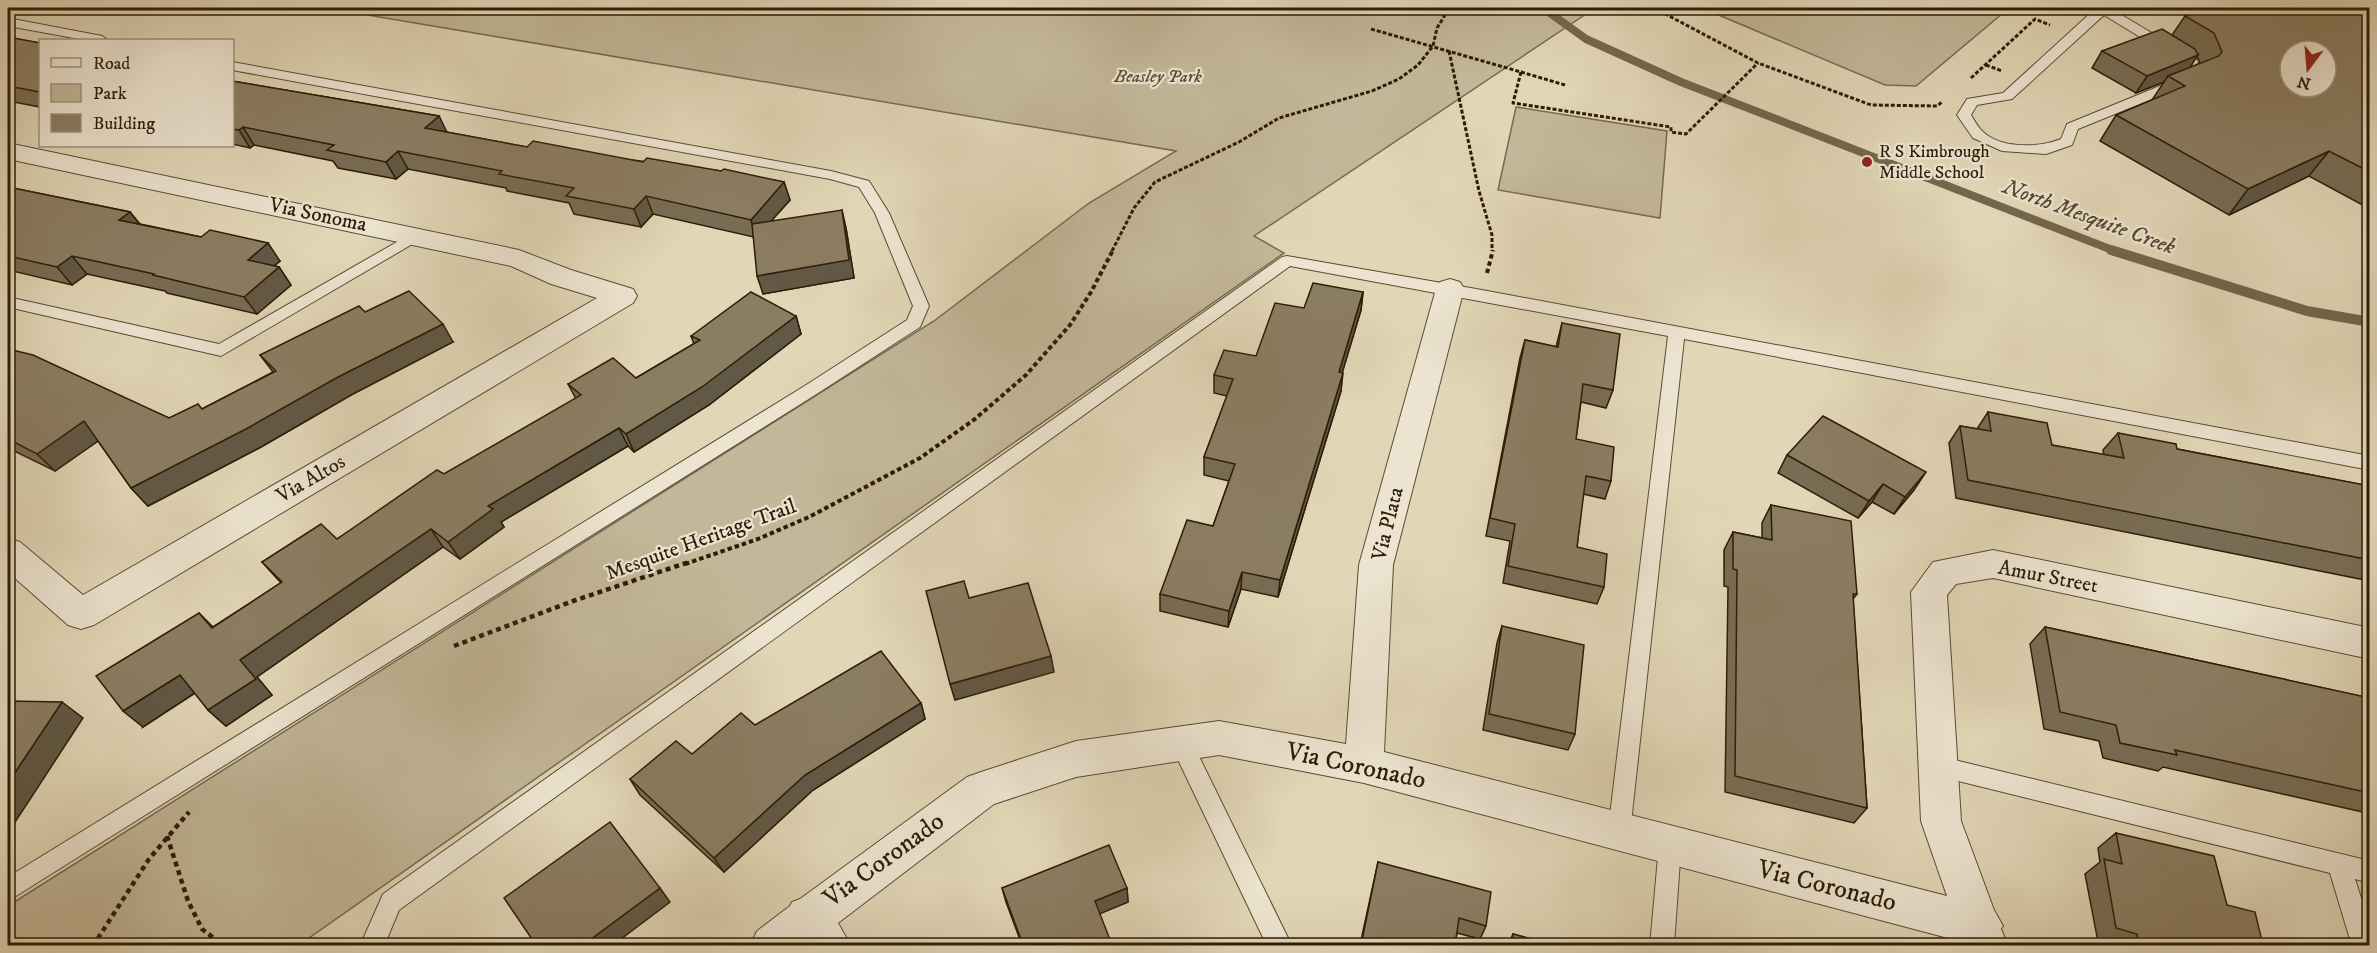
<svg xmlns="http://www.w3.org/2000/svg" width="2377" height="953" font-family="'IM FELL DW Pica',serif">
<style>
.green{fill:#c2b798;stroke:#786a50;stroke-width:1.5}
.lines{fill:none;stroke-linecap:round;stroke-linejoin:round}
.stream-far1{stroke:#74664c;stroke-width:8}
.stream{stroke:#74664c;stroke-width:10}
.service-casing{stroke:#5a4b33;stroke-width:2}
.minor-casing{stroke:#5a4b33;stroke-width:2}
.path-far2{stroke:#2d1d07;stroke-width:3;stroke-dasharray:4 2;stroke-linecap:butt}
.path-far1{stroke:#2d1d07;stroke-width:4;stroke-dasharray:4.5 3;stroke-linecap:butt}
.path{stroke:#2d1d07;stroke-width:4.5;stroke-dasharray:5 4;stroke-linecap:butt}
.service{fill:#ece4d0;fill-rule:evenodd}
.minor{fill:#ece4d0;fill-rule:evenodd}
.wall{fill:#786c54;stroke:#2d1d07;stroke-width:1.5;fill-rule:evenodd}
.shaded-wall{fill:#615845;stroke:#2d1d07;stroke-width:1.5}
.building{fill:#8b7d62;stroke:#2d1d07;stroke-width:1.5;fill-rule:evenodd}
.poi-dot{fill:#8f2418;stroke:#ece4d0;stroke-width:2}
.labels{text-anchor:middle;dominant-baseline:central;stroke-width:4.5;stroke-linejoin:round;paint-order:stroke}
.far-park-label{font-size:18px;font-style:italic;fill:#5a4b32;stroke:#ece4d0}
.far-poi-label{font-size:18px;fill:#2d1d07;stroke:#ece4d0;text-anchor:start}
.street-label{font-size:21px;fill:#2d1d07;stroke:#ece4d0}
.water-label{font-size:22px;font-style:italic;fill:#57482f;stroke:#ece4d0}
.near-street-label{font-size:26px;fill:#2d1d07;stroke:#ece4d0}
</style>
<rect width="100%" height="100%" fill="#e1d6b6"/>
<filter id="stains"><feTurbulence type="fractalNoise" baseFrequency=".00333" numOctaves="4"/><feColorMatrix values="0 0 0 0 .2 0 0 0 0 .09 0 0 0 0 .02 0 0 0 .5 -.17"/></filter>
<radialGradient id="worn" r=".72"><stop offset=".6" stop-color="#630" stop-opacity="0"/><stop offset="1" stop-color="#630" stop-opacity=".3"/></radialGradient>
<g class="green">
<path d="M326,8H1595L1254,236L1284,253L299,945H8V906L934,321L1089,203L1176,151Z"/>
<path d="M1702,8H2009L1916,86L1885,85Z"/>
<path d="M1516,107L1667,131L1660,218L1498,190Z"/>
</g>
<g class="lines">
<path class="stream-far1" d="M1543,8L1586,39L1681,82L2115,251"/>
<path class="stream" d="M2111,250L2307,311L2370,322"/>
<defs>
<g id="service">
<path d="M2096,8H2110L2197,60L2203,76L2201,79L2078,129L2072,145L2046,154L2002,151L1973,138L1957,115L1967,99L2003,93ZM2104,15L2186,65L2189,74L2067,124L2061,139C2039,148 2000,149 1982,131C1978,127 1974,120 1971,115L1977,105L2012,99Z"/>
<path d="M8,18L102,36L108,40H85L8,26Z"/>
<path d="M232,62L831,171L869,181L889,213L929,306L920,327L815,395L8,901V877L803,387L907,320L913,306L875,213L859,187L830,179L232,70Z"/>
<path d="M416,231L424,236L421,239L221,356L8,307V297L219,344Z"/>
<path d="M1287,256L1482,290L2370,456V470L1684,339L1630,832L1627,839L1619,842L1611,839L1608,832L1668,336L1290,266L399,910L384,946H360L383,894L1282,257Z"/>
<path d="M1181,734L1189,736L1292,946H1267L1170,743L1173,736Z"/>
<path d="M1938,756L2370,861V883L2355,879L2370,926V946H2352L2330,873L1938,776L1930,773L1927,766L1930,759Z"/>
<path d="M1670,835L1678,839L1681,846L1674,946H1650L1659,846L1662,839Z"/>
</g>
<g id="minor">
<path d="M8,143L519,250L571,270L633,289L637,296L633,303L94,625L81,629L68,625L8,572V538L20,542L83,595L597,298L551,284L511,266L8,159Z"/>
<path d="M1450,279L1460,282L1464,289L1393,565L1384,752L1947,896L1921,821L1911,592L1933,562L1993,550L2370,628V659L1993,578L1956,584L1947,595L1961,821L1994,910L2003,926L2001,929L2006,941L2004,946H1964L1963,942L1364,783L1219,755L1076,777L994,804L838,923L851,946H750L757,931L790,906L792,902L800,899L967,777L981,772L1076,741L1219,721L1346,744L1359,565L1436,289L1440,282Z"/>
</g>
</defs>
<use href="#service" class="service-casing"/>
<use href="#minor" class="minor-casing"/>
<g class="path-far2">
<path d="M1654,8L1758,63L1871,105L1937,106L1942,102"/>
<path d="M1371,29L1521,72L1513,103L1671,127V132L1686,134L1758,63"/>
<path d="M1449,51L1479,191L1492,235V251"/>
<path d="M1986,65L2002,71"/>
<path d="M1521,72L1565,85"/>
<path d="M1971,78L2035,19L2050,25"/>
<path d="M1112,251L1134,208L1155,182L1239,142L1279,118L1372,91L1399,79L1418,65L1433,46L1437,28L1445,15L1454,8"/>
</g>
<g class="path-far1">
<path d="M1487,273L1493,250"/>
<path d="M685,564L758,539L809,517L920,458L975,419L1026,375L1070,325L1091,292L1113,250"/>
</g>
<g class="path">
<path d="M454,646L573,601L689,562"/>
<path d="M167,836L188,901L202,929L224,946"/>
<path d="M93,946L149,859L189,812"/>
</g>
<use href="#service" class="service"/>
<use href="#minor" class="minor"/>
</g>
<g class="wall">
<path d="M2176,8H2370V209L2309,176L2229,215L2100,141L2116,115L2152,100L2164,82L2136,93L2092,68L2102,51L2172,35L2185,16L2189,14ZM2196,57L2198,58L2200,63L2190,68Z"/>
<path d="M8,37L40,43V107L8,101Z"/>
<path d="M232,81L439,116L446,132L527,147L721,171L784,182L790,200L771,221L846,228L854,278L763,294L754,237L653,214L641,227L574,214L569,203L507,191L506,188L408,169L396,179L338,168L333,161L254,145L250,148L232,144Z"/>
<path d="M8,187L130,212L140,224L201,237L280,261L274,266L279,267L291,285L257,314L167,293L165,291L87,274L72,285L8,270Z"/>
<path d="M1363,292L1361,310L1342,373L1341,391L1278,597L1241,589L1228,627L1160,611V594L1213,526L1229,481L1204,475V457L1227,396L1214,393V375L1256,356L1304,308Z"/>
<path d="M365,312L453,342L351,395L261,447L148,506L131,488L98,441L55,471L8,448V349L169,418L202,409L273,372L260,355Z"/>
<path d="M796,316L801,334L709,405L634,452L628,446L501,522L504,527L460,559L443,547L257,677L272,695L226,726L208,710L195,693L143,727L199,613L213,627L281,583L262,562L337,539L444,474L576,399L568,384L636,378L694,344L691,336Z"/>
<path d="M1562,323L1613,390L1606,408L1581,402L1576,439L1611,481L1605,499L1583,494L1577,547L1604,587L1597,604L1503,583L1510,541L1486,536L1520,358L1525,340L1556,347Z"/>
<path d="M1988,412L2052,445L2104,455L2103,450L2118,433L2177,449L2370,486V581L1956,498L1949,443L1960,426L1977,429Z"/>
<path d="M1787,455L1914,490L1894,514L1872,502L1858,518L1778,473Z"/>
<path d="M1771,505L1857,594L1853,599L1867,808L1854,823L1725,792L1728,587L1724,586V550L1733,532L1762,538V523Z"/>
<path d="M1502,626L1575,734L1568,750L1483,730L1497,643Z"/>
<path d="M2045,627L2370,698V820L2367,813L2163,767L2158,771L2103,758L2099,741L2044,729L2030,644Z"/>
<path d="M921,703L925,719L813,790L724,872L640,795L630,779L692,754L755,725Z"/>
<path d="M2116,833L2227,905L2263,945H2111L2098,942L2085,874L2100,862L2098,848Z"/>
<path d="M1378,862L1486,926L1480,939L1457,933L1455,945H1360Z"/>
<path d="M1002,888H1127L1128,902L1022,945L1006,902Z"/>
<path d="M1513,934L1554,945H1508Z"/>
</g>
<g class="shaded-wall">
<path d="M2198,55L2186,73L2168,76L2164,82L2136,93L2147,76Z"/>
<path d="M439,116L448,134L425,128Z"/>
<path d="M243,127L254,145L250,148L239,130Z"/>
<path d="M398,151L408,169L396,179L386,162Z"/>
<path d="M2329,151L2309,176L2229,215L2248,189Z"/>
<path d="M784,182L790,200L756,238L751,220Z"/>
<path d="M646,196L653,214L641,227L634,209Z"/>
<path d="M842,210L846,228L854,278L763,294L757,276Z"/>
<path d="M130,212L144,230L119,220Z"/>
<path d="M268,243L280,261L260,277L248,260Z"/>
<path d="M72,256L87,274L72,285L57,267Z"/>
<path d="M279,267L291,285L257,314L244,297Z"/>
<path d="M1363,292L1361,310L1337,390L1339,372Z"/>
<path d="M796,316L801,334L709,405L634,452L626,434Z"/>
<path d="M443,324L453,342L351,395L261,447L148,506L131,488L338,377Z"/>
<path d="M1343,373L1341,391L1278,597L1280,580Z"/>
<path d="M84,421L101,439L55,471L37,454Z"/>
<path d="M619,428L628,446L501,522L504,527L460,559L448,542L488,506Z"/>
<path d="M1926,472L1914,490L1894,514L1905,497Z"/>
<path d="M1883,484L1872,502L1858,518L1869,501Z"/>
<path d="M431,529L443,547L257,677L272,695L226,726L208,710L240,660Z"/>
<path d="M1242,572L1241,589L1228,627L1229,611Z"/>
<path d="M1051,656L1054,672L955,700L950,684Z"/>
<path d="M180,675L198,691L143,727L123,711Z"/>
<path d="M62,702L83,718L8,833V783Z"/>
<path d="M921,703L925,719L813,790L724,872L714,858L805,775Z"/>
<path d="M660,888L670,902L613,945H583Z"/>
<path d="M1127,888L1128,902L1097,915L1095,901Z"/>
</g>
<g class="building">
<path d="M2209,8H2370V172L2329,151L2248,189L2116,115L2185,86L2168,76L2219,56L2222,52L2214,33L2185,16ZM2290,51H2326V87H2290Z"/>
<path d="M2162,29L2195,49L2198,55L2147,76L2102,51Z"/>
<path d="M8,37L40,43V92L8,86Z"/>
<path d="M232,81L439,116L425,128L527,147L533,141L643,162L647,158L721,171L724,169L784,182L751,220L646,196L634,209L566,196L574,188L499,174L502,171L398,151L386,162L327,150L334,145L243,127L239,130L232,129Z"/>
<path d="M8,187L130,212L119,220L201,237L210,230L268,243L248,260L279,267L244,297L153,275L154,274L72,256L57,267L8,256Z"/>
<path d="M842,210L849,260L757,276L752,224Z"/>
<path d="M1313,283L1363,292L1339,372L1343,373L1280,580L1242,572L1229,611L1160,594L1187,520L1213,526L1235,464L1204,457L1233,379L1214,375L1224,350L1256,356L1275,303L1304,308Z"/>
<path d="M409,291L443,324L338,377L246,429L131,488L84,421L37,454L8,439V349L33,355L169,418L198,404L202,409L276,371L260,355L359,306L365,312Z"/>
<path d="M751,292L796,316L702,387L626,434L619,428L488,506L493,509L448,542L431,529L240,660L256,679L208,710L180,675L123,711L96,676L199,613L212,628L282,582L262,562L321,524L337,539L437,470L444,474L581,395L568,384L613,358L636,378L700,340L691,336Z"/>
<path d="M1562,323L1620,334L1613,390L1583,384L1576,439L1614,447L1611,481L1586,476L1577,547L1607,554L1604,587L1508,566L1515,524L1490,518L1525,340L1558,347Z"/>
<path d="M1988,412L2047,423L2052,445L2124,458L2118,433L2176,444L2177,449L2370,486V560L1968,480L1960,426L1991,431Z"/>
<path d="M1823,416L1926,472L1905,497L1883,484L1869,501L1787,455Z"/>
<path d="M1771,505L1851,521L1857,594H1853L1867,808L1735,776L1737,570L1733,569V532L1772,540Z"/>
<path d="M964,581L969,598L1028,583L1051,656L950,684L926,591Z"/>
<path d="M1502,626L1584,645L1575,734L1489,714Z"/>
<path d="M2045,627L2370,698V793L2175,750L2177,755L2120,743L2116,725L2060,712Z"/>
<path d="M881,651L921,703L805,775L714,858L630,779L676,741L692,754L741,713L755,725Z"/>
<path d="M8,701L62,702L8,783Z"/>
<path d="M610,822L660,888L583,945H536L504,898Z"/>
<path d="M2116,833L2214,856L2227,905L2255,912L2263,945H2139L2137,934L2116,928L2104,859L2122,864Z"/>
<path d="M1109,845L1127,888L1095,901L1112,945H1023L1002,888Z"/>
<path d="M1378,862L1491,892L1486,926L1459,918L1455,945H1361Z"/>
<path d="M1513,934L1554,945H1512Z"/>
</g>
<circle class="poi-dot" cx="1867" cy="162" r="6"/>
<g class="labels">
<g class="far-park-label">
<text x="1158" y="77">Beasley Park</text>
</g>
<g class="far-poi-label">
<text x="1879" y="152">R S Kimbrough<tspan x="1879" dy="21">Middle School</tspan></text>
</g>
<g class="street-label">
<text transform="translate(318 215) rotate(12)">Via Sonoma</text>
<text transform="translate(311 479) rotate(-30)">Via Altos</text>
<text transform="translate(1388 524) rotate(-76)">Via Plata</text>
<text transform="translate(701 540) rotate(-20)">Mesquite Heritage Trail</text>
<text transform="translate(2048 577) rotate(11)">Amur Street</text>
</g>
<g class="water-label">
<text transform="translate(2089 217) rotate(20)">North Mesquite Creek</text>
</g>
<g class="near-street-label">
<text transform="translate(1356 766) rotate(12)">Via Coronado</text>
<text transform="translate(884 860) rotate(-36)">Via Coronado</text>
<text transform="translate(1827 886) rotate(14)">Via Coronado</text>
</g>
</g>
<rect width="2377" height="953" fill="none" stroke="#e1d6b6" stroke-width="30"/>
<rect x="9" y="9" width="2359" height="935" fill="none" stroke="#2d1d07" stroke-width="3"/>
<rect x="15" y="15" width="2347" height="923" fill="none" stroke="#2d1d07" stroke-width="1.5"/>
<rect x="39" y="39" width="195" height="108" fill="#ece4d0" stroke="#a09480" stroke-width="1.5"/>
<rect x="51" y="58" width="30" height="9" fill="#ece4d0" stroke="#a09480" stroke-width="1.5"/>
<text x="93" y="69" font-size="18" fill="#2d1d07">Road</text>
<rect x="51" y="84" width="30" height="18" fill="#c2b798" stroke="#a09480" stroke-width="1.5"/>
<text x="93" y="99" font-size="18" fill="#2d1d07">Park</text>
<rect x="51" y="114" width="30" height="18" fill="#8b7d62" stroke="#a09480" stroke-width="1.5"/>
<text x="93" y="129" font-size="18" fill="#2d1d07">Building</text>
<g transform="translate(2308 69) rotate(196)"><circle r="28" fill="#ece4d0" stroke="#a09480" stroke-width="1.5"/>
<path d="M0-4.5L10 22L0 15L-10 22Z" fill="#8f2418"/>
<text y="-9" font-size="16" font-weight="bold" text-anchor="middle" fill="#2d1d07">N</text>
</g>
<rect width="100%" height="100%" filter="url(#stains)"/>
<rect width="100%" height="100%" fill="url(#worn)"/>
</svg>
